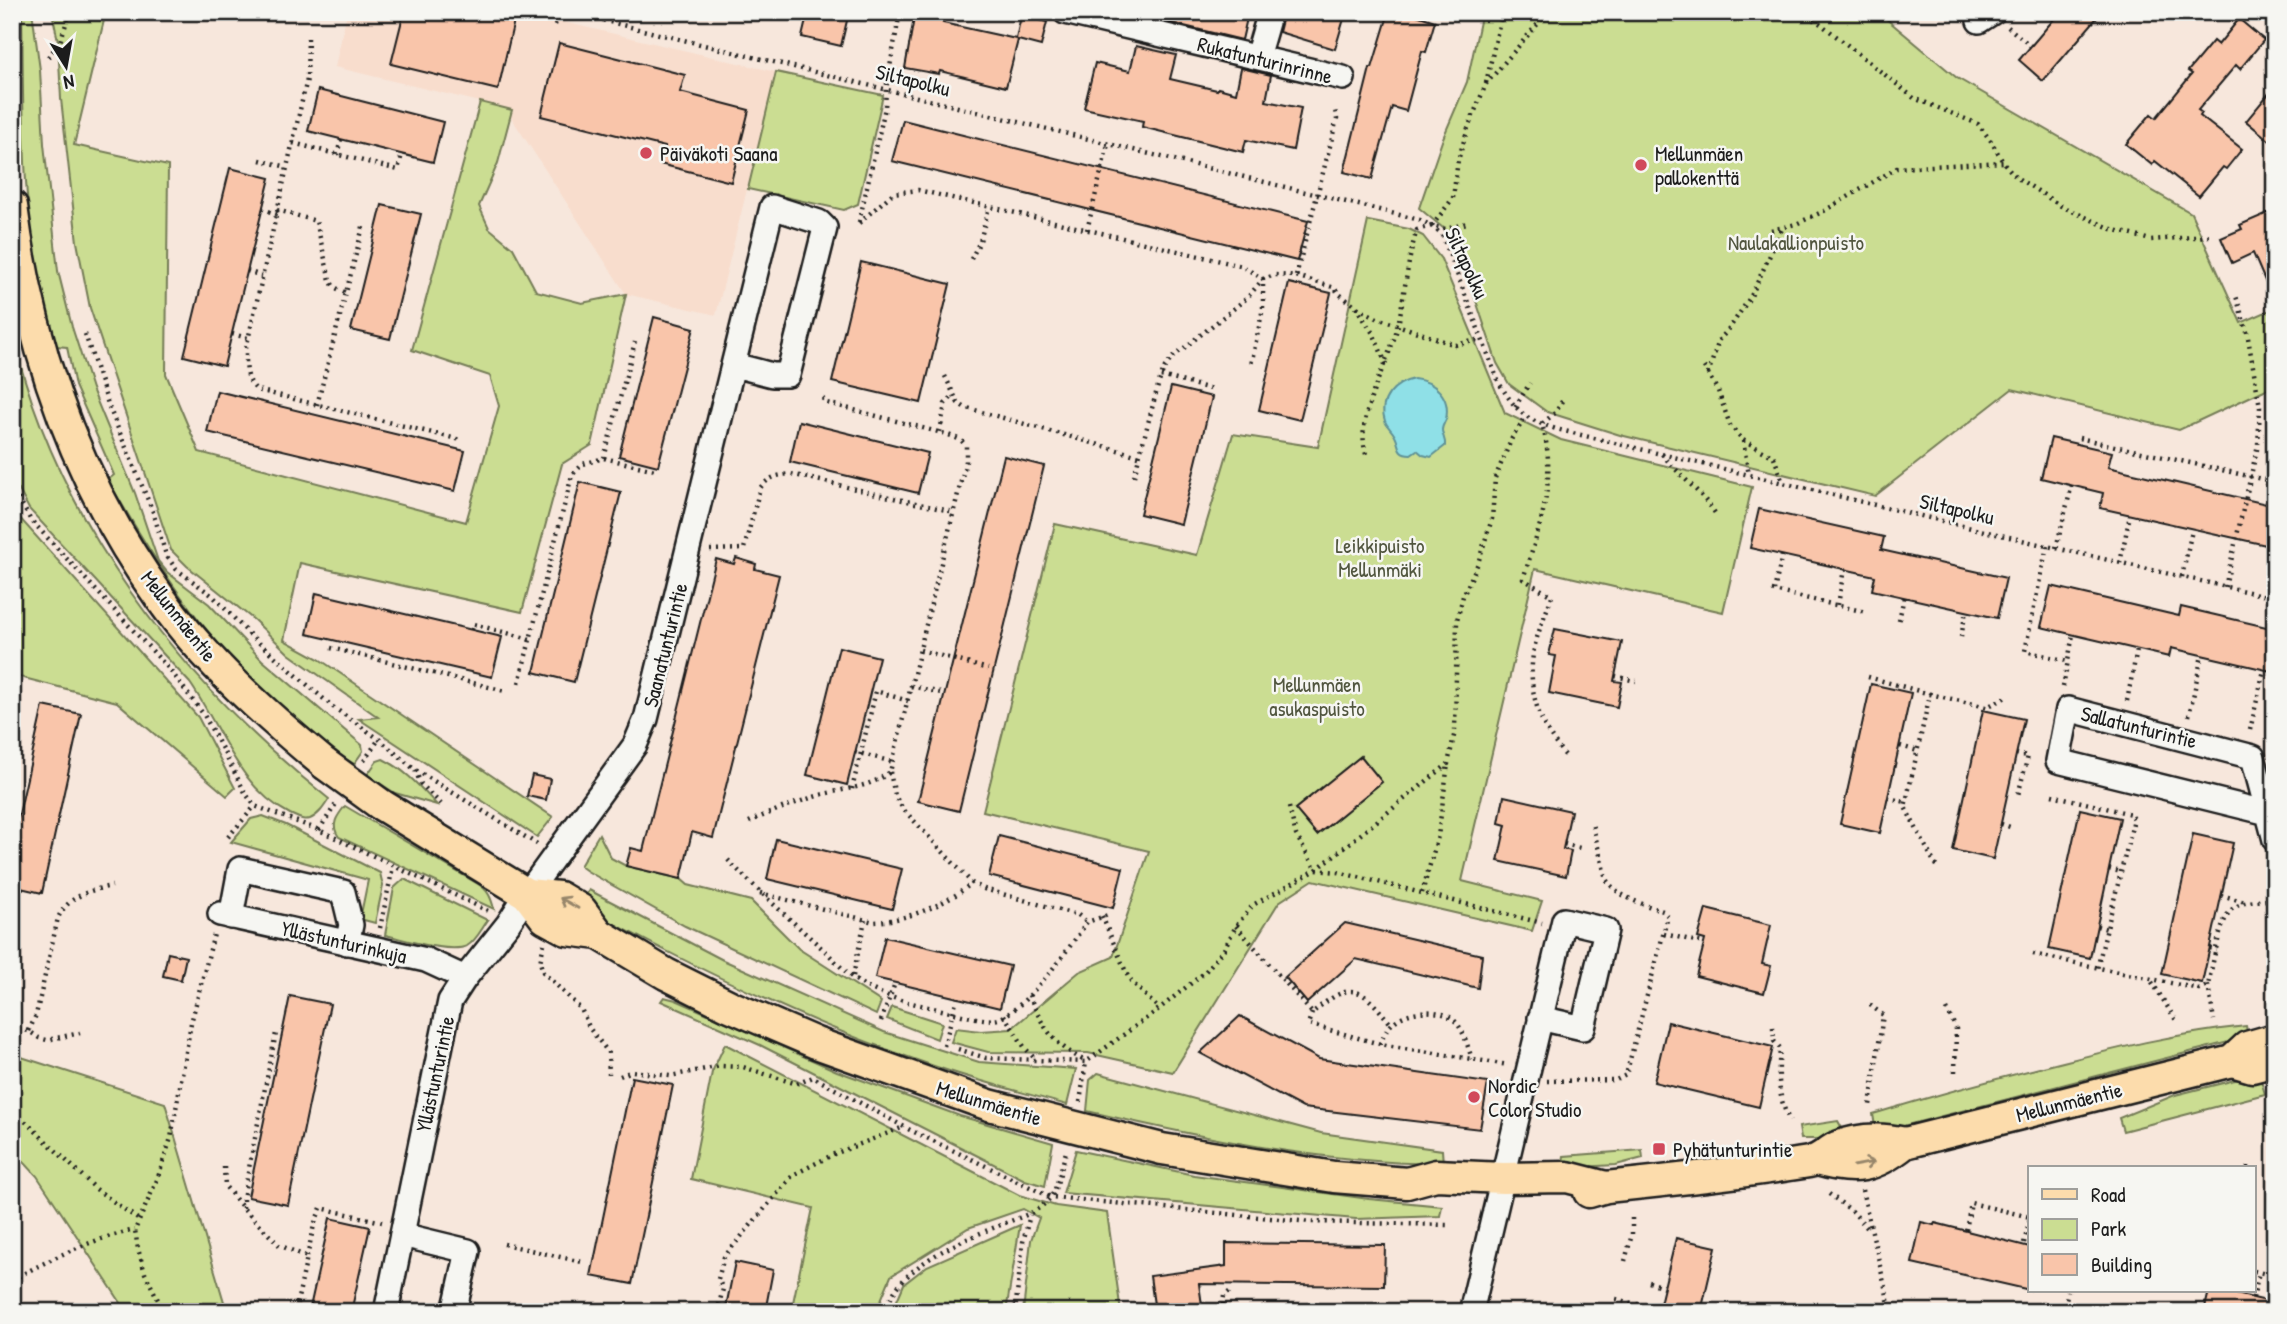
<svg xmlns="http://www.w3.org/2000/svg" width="2287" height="1324" font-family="'Patrick Hand',sans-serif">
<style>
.built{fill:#f8ddcd}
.green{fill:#cbdd92;stroke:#747c57;stroke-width:2}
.water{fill:#8fe0e7;stroke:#619296;stroke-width:2}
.building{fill:#f9c5aa;stroke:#1c1c1c;stroke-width:2}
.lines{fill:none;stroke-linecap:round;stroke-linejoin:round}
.minor-casing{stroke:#1c1c1c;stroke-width:28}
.major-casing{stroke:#1c1c1c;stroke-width:35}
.path{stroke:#1c1c1c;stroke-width:4.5;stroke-dasharray:2 5;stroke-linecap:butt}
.minor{stroke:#f6f6f2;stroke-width:23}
.major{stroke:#fcdcac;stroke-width:30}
.major-bridge-casing{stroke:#1c1c1c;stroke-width:35;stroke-linecap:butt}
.major-bridge{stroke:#fcdcac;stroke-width:30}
.oneway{stroke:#97866b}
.poi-dot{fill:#d1495b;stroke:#f6f6f2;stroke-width:2.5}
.labels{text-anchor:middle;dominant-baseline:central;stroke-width:5;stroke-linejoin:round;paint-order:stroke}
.street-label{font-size:21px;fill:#1c1c1c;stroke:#f6f6f2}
.poi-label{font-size:21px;fill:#1c1c1c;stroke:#f6f6f2;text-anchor:start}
.park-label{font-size:21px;fill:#51563f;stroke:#f6f6f2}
</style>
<rect width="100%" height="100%" fill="#f7e7dc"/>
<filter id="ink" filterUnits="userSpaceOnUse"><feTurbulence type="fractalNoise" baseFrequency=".0143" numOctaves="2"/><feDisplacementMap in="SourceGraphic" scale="14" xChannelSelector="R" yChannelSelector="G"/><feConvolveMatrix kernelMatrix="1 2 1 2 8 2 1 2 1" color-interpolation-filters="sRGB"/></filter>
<g filter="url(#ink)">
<path class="built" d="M347,12H521L776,72L716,315L626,294L505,108L335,67Z"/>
<g class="green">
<path d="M22,12H32L33,18L40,70L44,144L58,271L72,327L92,389L135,493L158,561L167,572L209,604L262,660L362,745L363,751L354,764C325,748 299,725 274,702C202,635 156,565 108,480L114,475L75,386L67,347L56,346C19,240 24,122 22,12Z"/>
<path d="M52,12H106L74,145L168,166L166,374L199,452L466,522L499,406L490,376L412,350L480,102L512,110L498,163L479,206L489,228L513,248L536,291L582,303L626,294L592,445L562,464L522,612L300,563L284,640L319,659L553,817L537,837L359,719L378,717L289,654L254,620L187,566L171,550L90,308L77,242L61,99L58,41Z"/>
<path d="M1482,12H1878L1957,78L2191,213L2241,323L2275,308V385L2179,430L2012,389L1875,496L1620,435L1547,412L1509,384L1497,363L1455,238L1419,208L1443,138L1467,82Z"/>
<path d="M776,72L883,95L858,204L844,210L748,189Z"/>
<path d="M1368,221L1409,229L1423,236L1441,259L1505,413L1561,440L1752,487L1723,612L1535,569L1462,881L1542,901L1532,931L1313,880L1279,902L1173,1072L1088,1053L988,1052L951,1042L956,1028L981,1031L1011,1029L1079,972L1113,957L1149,851L983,811L1055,524L1197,555L1233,434L1318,447Z"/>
<path d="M12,333C57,523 178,679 329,799C324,807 319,815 310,819C303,821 297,817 290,814C238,787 222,729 190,683L29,509L12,477Z"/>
<path d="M12,506L17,515L198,717L235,788L227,796L117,702L12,675Z"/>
<path d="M383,759C406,770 420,787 437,805L395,793L367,775L377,761Z"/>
<path d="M345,806L478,884C488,890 491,897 494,909L339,837C330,825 337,816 345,806Z"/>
<path d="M263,816L286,825L380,873L383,886L375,923L360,919L368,880L231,842L251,819Z"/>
<path d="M599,834L611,858L626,866L681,879L688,885L751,901L799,949L881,1002L876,1015L685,926L587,871L580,866Z"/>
<path d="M404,879L487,920H488C482,928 476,941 467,946C450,954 404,939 385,935L394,888Z"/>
<path d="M589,890L723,960L884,1032L979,1062L1076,1069L1067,1105C1021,1092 974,1080 928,1064C807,1023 692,967 580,905Z"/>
<path d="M664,997L676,1000L837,1071L960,1116L1053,1143L1045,1186L1025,1180L760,1045L661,1001Z"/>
<path d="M892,1007L942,1023L937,1039L887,1019Z"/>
<path d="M2246,1026L2248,1037L1876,1133L1873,1114C1936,1095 1999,1078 2063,1062C2126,1046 2180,1033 2246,1026Z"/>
<path d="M725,1044L1019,1195L1056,1206L1107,1213L1121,1312H1023L1031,1240L1039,1218L1023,1209L968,1228L891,1276L876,1312H791L813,1208L691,1179L712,1072Z"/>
<path d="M12,1054L165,1103L227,1312H127L37,1176L12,1149Z"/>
<path d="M1098,1073L1321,1133L1442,1150L1443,1164C1322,1163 1203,1138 1087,1111L1090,1080Z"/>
<path d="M2259,1074L2265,1094L2123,1131L2119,1118L2175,1095Z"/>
<path d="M1838,1121L1848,1139H1801L1799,1127Z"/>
<path d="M1076,1150L1194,1175L1369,1199L1442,1206L1440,1216L1356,1219L1063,1193Z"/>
<path d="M1642,1150L1643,1158L1616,1165L1562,1168L1564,1156Z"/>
<path d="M1020,1225L1006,1312H892L904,1284L927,1266Z"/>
</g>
<path class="water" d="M1414,379C1434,381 1451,396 1446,419C1445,422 1442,426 1442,430C1442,436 1446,439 1445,446L1431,457L1423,455L1417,450L1411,454C1396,454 1400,445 1395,436C1392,430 1387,427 1385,421C1378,400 1394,383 1414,379Z"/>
<g class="building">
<path d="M404,12H516L498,90L391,64Z"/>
<path d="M808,12H849L841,46L802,37Z"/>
<path d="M918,12H946L943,23L1016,39L1021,16L1047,22L1041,46L1018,40L1006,87L940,71L939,74L905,68L914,18H917Z"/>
<path d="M1156,12H1221L1247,18L1242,40L1155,19Z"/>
<path d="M1284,12H1346L1335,49L1279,32Z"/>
<path d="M1389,12H1407L1435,21L1426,52L1422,51L1406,111L1392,107L1372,179L1344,172L1370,68H1372Z"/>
<path d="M2060,12H2102L2043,81L2019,60Z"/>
<path d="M2239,19L2264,40L2240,69L2236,65L2198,110L2202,113L2200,116L2242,149L2226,169L2223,167L2199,196L2155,161L2152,165L2126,144L2151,114L2156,118L2192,74L2188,71L2213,41L2218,45Z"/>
<path d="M559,43L685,75L680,92L749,110L731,182L660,164L665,147L541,116Z"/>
<path d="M1136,46L1176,55L1170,79L1217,90L1218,88L1236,93L1241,68L1271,75L1266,101L1301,108L1293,150L1246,140L1243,152L1142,127L1143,121L1084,108L1095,63L1130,71Z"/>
<path d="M2275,86V145L2246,121Z"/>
<path d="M318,90L443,122L433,162L308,131Z"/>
<path d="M903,120L1308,221L1297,261L892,161Z"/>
<path d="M230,168L270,178L224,366L184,356Z"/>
<path d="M382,205L421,214L390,339L351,330Z"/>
<path d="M2270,212L2275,223V304L2253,253L2232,263L2221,238L2242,229L2240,225Z"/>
<path d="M861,262L950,284L921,403L832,382Z"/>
<path d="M1289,283L1331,293L1300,420L1259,410Z"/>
<path d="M654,317L694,328L658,466L619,456Z"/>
<path d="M1171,387L1212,397L1181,524L1140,514Z"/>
<path d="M217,391L465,451L455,491L207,432Z"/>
<path d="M799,421L928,453L918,493L790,462Z"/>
<path d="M2051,438L2112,452L2108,467L2275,506V547L2100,508L2103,493L2041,478Z"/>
<path d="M1004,456L1044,466L959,811L918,801Z"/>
<path d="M580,482L621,492L574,682L534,672Z"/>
<path d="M1759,509L1884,537L1881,550L2006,578L1997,618L1872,590L1875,576L1750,548Z"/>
<path d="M736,558L756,564L755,569L779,575L713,838L692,832L681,879L626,866L631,848L643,851L716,559L734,564Z"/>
<path d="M2051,586L2179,616L2181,607L2275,629V672L2171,648L2169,657L2041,627Z"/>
<path d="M316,593L502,637L492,677L307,634Z"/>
<path d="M1555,629L1622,642L1614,681L1622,682L1617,707L1549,693L1556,656L1549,655Z"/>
<path d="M839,647L879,657L847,785L807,775Z"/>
<path d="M1871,684L1911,693L1880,833L1840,824Z"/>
<path d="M43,706L81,714L42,893L12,886V846Z"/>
<path d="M1983,710L2024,719L1993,859L1953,850Z"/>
<path d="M1361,756L1382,782L1317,835L1295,809Z"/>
<path d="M532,775L550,779L546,800L527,796Z"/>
<path d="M1504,796L1571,811L1563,849L1571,851L1566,876L1498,861L1506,825L1499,823Z"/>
<path d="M2080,809L2120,818L2090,958L2049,949Z"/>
<path d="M2193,834L2233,843L2202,983L2162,974Z"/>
<path d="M999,836L1123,868L1113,908L989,876Z"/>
<path d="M776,839L902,869L892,909L767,879Z"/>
<path d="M1706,909L1771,925L1762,964L1771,966L1764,993L1696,976L1705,940L1698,938Z"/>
<path d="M1345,923L1482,955L1478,988L1356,959L1307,1003L1285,977Z"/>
<path d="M885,937L1010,966L1000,1008L875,978Z"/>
<path d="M168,953L186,957L181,980L163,976Z"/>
<path d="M290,996L330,1004L288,1205L248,1197Z"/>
<path d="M1240,1016L1319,1059L1488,1083L1480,1129L1303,1108L1200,1053Z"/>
<path d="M1668,1022L1773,1047L1759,1107L1654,1082Z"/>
<path d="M632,1077L673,1085L632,1284L591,1276Z"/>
<path d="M330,1218L370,1227L351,1312H309Z"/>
<path d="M1921,1222L1934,1225L1935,1223L2030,1247V1290L1912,1263Z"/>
<path d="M1676,1238L1716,1247L1701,1312H1658Z"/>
<path d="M1226,1243L1385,1245L1384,1286L1199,1284L1203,1312H1155L1150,1276L1226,1266Z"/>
<path d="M735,1262L773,1270L765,1312H725Z"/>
<path d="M2209,1291L2222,1294L2223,1291L2275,1303V1312H2204Z"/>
</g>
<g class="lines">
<defs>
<g id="minor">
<path d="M1065,12L1343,78"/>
<path d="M1979,21L1993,12"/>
<path d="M1257,57L1270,12"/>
<path d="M2268,813L2058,761L2068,709L2253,757L2275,840"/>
<path d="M220,914L426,960L465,978"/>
<path d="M231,917L240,869L343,892L351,925L347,943"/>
<path d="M402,1235L468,1251L454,1312"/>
<path d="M386,1312L450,1001L465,978L508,924L527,894L635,745L646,719L772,207L819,222L825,228L788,375H772L734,365"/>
<path d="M1471,1312L1564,920L1606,930L1583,1028L1540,1018"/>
</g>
<g id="major">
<path d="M12,206C30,349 76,481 161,599C206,662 266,715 325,764"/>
<path d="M380,804L527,894L545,918L567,930L599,934"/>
<path d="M527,894L559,897L581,910L599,934L666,974L730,1006L816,1043L989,1105L1162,1149L1334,1177L1407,1183L1436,1175L1503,1178L1567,1177L1606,1187"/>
<path d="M2232,1061L2252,1067L2275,1061"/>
<path d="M1817,1160C1855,1171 1874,1168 1905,1143L2232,1061L2247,1047L2275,1039"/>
<path d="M1589,1192L1606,1187C1674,1180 1742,1173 1809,1162C1820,1160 1827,1152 1837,1147C1859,1138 1883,1138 1905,1143"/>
</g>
</defs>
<use href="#minor" class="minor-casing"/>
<use href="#major" class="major-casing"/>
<g class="path">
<path d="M569,12L1420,220L1432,226L1442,235L1499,383C1518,413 1523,418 1556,429L2047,546L2275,598"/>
<path d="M1801,12L1821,24L1914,98L1978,124L1991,141L2003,162L2016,177L2061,206L2112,229L2150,240L2209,236"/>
<path d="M555,25L559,12"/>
<path d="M2008,27L2031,46"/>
<path d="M308,38L307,79L246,349C246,364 245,380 257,390L461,440"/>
<path d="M48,57L60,42L70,12"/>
<path d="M1486,83L1502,12"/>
<path d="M293,143L398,170L402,154"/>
<path d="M337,155L341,139"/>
<path d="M260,160L287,167"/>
<path d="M262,209L277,214"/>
<path d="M277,210L316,221L330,280L334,287L346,293"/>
<path d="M859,222L885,108L886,89L900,12"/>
<path d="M859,223L893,193L918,190L1242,266L1263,279V308L1251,365"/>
<path d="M1432,226L1453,198L1458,160L1468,128L1486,84L1548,12"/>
<path d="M1087,230L1108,144"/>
<path d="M1771,230L1796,224L1824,211L1897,168L2003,162"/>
<path d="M971,259L980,241L989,207"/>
<path d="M247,271L262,276"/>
<path d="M1296,276L1337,119L1335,110"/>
<path d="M1356,307L1374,335L1386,364"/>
<path d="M85,334L109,407L153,512L166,555L176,569L213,596L249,634L333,707L379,739L414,769L537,844"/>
<path d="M232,334L248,338"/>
<path d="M1704,367L1718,391L1730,425L1743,440L1774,457L1783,483"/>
<path d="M1708,374L1719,340L1729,329L1751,296L1783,227"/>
<path d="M945,376L958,403L964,407L1139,456"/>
<path d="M1161,376L1215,390"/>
<path d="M1562,401L1556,412L1542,424C1558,480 1540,526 1523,579L1552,596C1546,613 1538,631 1534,649C1526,688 1539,727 1566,756"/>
<path d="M317,405L364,223"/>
<path d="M1515,407L1530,383"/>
<path d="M940,432L945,404L954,395"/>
<path d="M2079,438L2275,482"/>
<path d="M1743,441L1749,475"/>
<path d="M1366,454C1354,415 1389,364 1398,325C1405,293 1407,261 1417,230L1432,226L1446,229L1470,222"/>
<path d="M1662,454C1679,475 1700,491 1715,513"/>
<path d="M604,458L655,470"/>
<path d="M1134,476L1159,382L1165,367L1174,356L1247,298L1263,279L1275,275L1296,276L1335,288L1338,293L1355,306L1377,318L1455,345L1482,339"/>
<path d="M12,486L30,519L170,670L204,715L246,794L255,806L319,830L490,912"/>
<path d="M2047,546L2025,651L2068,661"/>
<path d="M2056,548L2072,485"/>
<path d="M710,550L744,549L760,488C769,477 777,475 791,474L954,512"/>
<path d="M1782,555L1774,591L1866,612"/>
<path d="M2120,563L2130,515"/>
<path d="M2182,577L2192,530"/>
<path d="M2225,587L2258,445L2260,407L2247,332L2236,296"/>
<path d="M1838,605L1844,569"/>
<path d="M1899,620L1904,597"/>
<path d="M472,630L473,624L530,639"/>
<path d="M1961,637L1966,611"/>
<path d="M331,648L505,691"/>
<path d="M920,650L988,669"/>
<path d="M1615,676L1636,681"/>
<path d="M1868,677L1930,694"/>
<path d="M519,683L572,475L583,464L604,458L635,342"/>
<path d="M911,686L945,694"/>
<path d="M2063,687L2073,635"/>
<path d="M2127,701L2137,650"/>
<path d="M2189,716L2202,655"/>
<path d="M2250,730L2264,670"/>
<path d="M1900,746L1918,751"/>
<path d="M855,752L893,762"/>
<path d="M2016,754L2028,756L2018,795"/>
<path d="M364,761L379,739"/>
<path d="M415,770L421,784L441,804"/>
<path d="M890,772L895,796L903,809L972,883L984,889L1078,915L1087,922"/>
<path d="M852,789L876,691L908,701"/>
<path d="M2052,795L2131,814L2134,819L2097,969"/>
<path d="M1888,798L1906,802"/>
<path d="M1289,807L1296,835L1316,870L1338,872L1542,923"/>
<path d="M749,822C771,812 794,803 817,796C843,788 868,789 890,772L966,461V446L961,440L946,434L827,403L820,396"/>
<path d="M2001,824L2010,827"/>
<path d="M319,830L336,804"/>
<path d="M228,837L255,806"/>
<path d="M1564,844L1584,849"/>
<path d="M728,860C759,892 792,921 825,951C836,961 847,975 860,983C886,999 917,1004 946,1011C958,1014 987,1022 998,1019C1025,1010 1071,946 1087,922L1108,915"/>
<path d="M1936,866L1905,807L1930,694L1987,707L2008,696"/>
<path d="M2109,869L2121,872"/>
<path d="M760,893L874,922C907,920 946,905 972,883"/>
<path d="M1422,893L1438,836L1448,764"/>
<path d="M2221,895L2245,902"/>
<path d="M1102,916L1129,979L1159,1009"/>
<path d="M1236,926L1312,1013C1352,979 1360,986 1391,1024"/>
<path d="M2097,926L2107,929"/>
<path d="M380,928L393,867"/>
<path d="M1664,934L1704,943"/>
<path d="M544,944L540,962L543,972L581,1009L590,1029L608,1052L609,1074"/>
<path d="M2210,948L2217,950"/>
<path d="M2033,954L2199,989L2208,985C2212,969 2220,920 2231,910C2242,901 2255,901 2269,900"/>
<path d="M853,976L865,920"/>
<path d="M2152,982L2177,1022"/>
<path d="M2208,985L2214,1020"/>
<path d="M1029,995C1043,1028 1053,1044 1085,1061"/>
<path d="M1870,1005L1883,1015L1870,1105"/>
<path d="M1947,1009L1956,1029L1955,1072"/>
<path d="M1312,1013L1308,1024L1380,1044L1508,1065"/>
<path d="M1004,1015L1025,1048L1036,1060"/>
<path d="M881,1021L895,983"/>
<path d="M1773,1027L1774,1041L1780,1048C1778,1074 1777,1097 1790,1121"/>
<path d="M12,1028L29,1031L39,1038L47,1040L80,1033"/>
<path d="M29,1031L36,1015L58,918C68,896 90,890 112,886"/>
<path d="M1380,1044C1383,1038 1386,1030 1391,1025C1404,1010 1437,1007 1453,1019C1464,1029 1467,1045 1472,1059"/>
<path d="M944,1046L957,998"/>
<path d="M958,1049L986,1058L1086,1062L1159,1009L1204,973L1224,949L1236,926L1253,905L1316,870L1448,764L1455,731L1457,620L1463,596L1478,563L1492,519L1495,478L1512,438L1525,418"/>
<path d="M620,1076L632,1071L670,1076L721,1066L743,1067L797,1084L813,1077L910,1130L1051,1197L1311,1222L1450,1225"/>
<path d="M1547,1081L1616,1080L1626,1075L1668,916L1663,911C1643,904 1618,898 1606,879L1592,823"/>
<path d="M1080,1102L1086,1062"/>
<path d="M12,1117L25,1121L96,1189L139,1220"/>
<path d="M224,1167L225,1186L243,1208L279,1245L307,1257L295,1312"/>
<path d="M2248,1168V1166"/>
<path d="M1862,1190L1891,1312"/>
<path d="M1829,1194L1852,1211L1870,1231"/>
<path d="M243,1208V1198L276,1033"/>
<path d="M1966,1230L1971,1203L2030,1217"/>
<path d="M2024,1243L2030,1219"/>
<path d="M504,1244L582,1262"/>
<path d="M307,1257L314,1225L321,1208L382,1222"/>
<path d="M1625,1261L1632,1234V1218"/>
<path d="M2254,1271L2275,1276"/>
<path d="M12,1280C52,1258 91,1239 135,1230"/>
<path d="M1649,1282L1664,1287"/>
<path d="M2253,1298L2259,1272"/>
<path d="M1616,1299L1644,1306"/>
<path d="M164,1312L145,1273L138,1249L135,1230L157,1180L171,1138L191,1023L214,934"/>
<path d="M717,1312L723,1289L718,1279L724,1257L793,1175L834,1154L904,1127"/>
<path d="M886,1312C896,1265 963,1240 1003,1224C1020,1217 1038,1213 1050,1198C1057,1190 1062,1164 1066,1152"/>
<path d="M1015,1312L1023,1242L1030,1215"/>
<path d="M1222,1312L1224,1296L1233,1289"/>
<path d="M2063,1312L2068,1291"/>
</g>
<use href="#minor" class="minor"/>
<use href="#major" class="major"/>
<defs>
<path id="major-bridge" d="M325,764L380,804"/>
</defs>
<use href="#major-bridge" class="major-bridge-casing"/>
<use href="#major-bridge" class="major-bridge"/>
</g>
<defs><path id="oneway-shaft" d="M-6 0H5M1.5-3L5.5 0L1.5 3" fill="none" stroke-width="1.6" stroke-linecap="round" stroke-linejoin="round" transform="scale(1.75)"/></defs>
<g class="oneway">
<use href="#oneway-shaft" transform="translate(569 903) rotate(-150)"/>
<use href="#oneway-shaft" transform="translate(1864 1164) rotate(-10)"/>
</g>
</g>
<g class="poi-dot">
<circle cx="646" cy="153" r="7"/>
<circle cx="1641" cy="165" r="7"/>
<circle cx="1474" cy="1097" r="7"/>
<rect x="1652" y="1142" width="14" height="14" rx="3.5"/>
</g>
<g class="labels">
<g class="street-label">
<text transform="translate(1265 60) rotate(14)">Rukatunturinrinne</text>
<text transform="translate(913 80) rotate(14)">Siltapolku</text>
<text transform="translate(1467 263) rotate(65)">Siltapolku</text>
<text transform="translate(1957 509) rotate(13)">Siltapolku</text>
<text transform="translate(179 616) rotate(52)">Mellunmäentie</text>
<text transform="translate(665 645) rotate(-76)">Saanatunturintie</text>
<text transform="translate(2139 727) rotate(14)">Sallatunturintie</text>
<text transform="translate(344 942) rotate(13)">Yllästunturinkuja</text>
<text transform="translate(435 1074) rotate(-78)">Yllästunturintie</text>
<text transform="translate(2069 1102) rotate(-14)">Mellunmäentie</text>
<text transform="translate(989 1103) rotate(17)">Mellunmäentie</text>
</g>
<g class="poi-label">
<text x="660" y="153">Päiväkoti Saana</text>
<text x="1655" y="153">Mellunmäen<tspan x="1655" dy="24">pallokenttä</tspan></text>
<text x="1488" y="1085">Nordic<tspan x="1488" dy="24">Color Studio</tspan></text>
<text x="1673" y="1149">Pyhätunturintie</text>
</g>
<g class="park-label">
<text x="1796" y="242">Naulakallionpuisto</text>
<text x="1380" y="545">Leikkipuisto<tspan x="1380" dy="24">Mellunmäki</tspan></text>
<text x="1317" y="684">Mellunmäen<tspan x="1317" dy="24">asukaspuisto</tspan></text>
</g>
</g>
<rect width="2287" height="1324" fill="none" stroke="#f6f6f2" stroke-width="42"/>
<rect x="21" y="21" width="2245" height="1282" fill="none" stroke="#1c1c1c" stroke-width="2.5" filter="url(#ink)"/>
<rect x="2028" y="1166" width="228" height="126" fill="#f6f6f2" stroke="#9f9f9c" stroke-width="2"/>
<rect x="2042" y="1189" width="35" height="10" fill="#fcdcac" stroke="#9f9f9c" stroke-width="2"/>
<text x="2091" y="1202" font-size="21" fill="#1c1c1c">Road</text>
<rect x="2042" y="1219" width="35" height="21" fill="#cbdd92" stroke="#9f9f9c" stroke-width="2"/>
<text x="2091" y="1236" font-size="21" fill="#1c1c1c">Park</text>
<rect x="2042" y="1254" width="35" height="21" fill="#f9c5aa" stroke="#9f9f9c" stroke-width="2"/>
<text x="2091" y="1272" font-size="21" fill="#1c1c1c">Building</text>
<g transform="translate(66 66) rotate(169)" stroke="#f6f6f2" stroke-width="5" paint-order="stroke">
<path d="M0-5L12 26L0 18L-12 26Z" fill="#1c1c1c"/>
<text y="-10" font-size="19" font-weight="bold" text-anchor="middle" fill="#1c1c1c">N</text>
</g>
</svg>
